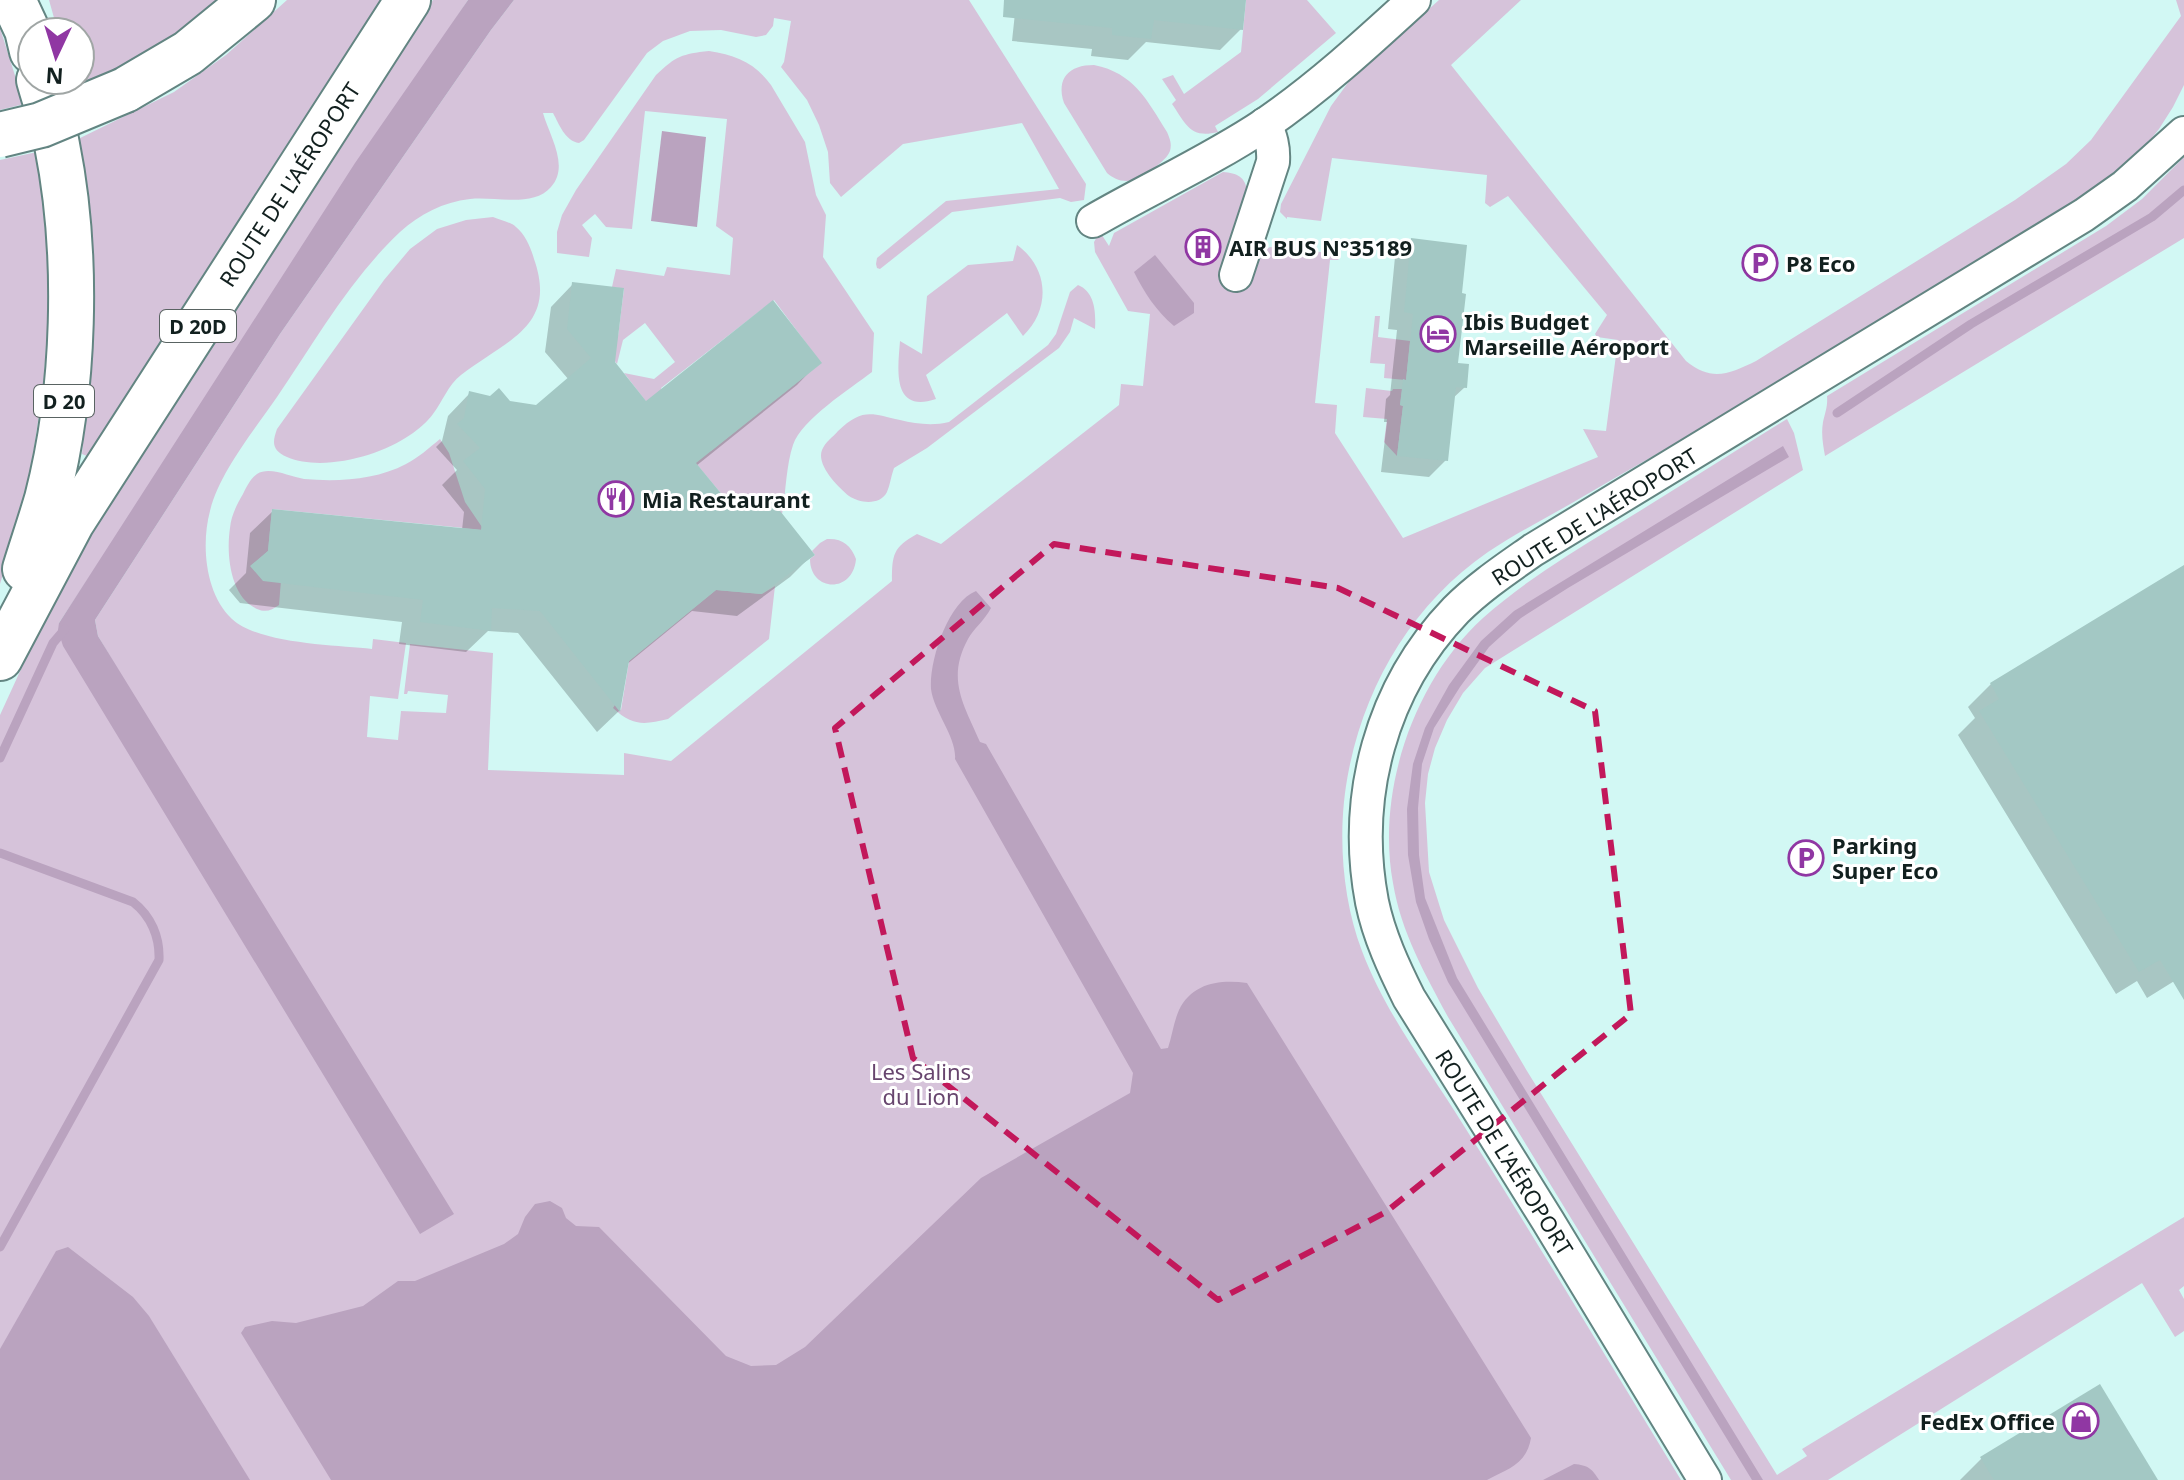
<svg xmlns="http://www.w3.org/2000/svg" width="2184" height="1480" font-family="'Noto Sans',sans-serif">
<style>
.green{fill:#d6c3da}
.water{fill:#baa3bf}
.shadow{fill:#0003}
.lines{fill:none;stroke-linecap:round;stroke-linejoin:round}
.stream{stroke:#baa3bf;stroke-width:9}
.building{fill:#a3c8c4}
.street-casing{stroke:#638582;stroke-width:36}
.primary-casing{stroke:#638582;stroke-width:48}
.street{stroke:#fff;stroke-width:32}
.primary{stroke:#fff;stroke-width:44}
.primary-bridge-casing{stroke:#638582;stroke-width:48;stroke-linecap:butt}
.primary-bridge{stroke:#fff;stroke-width:44}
.marked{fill:none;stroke:#c2185b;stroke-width:6;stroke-dasharray:16 10;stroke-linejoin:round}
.labels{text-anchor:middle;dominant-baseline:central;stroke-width:6;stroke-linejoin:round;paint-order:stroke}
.shield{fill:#fff;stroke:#596362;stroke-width:2}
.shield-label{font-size:20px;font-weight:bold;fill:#12201f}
.street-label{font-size:22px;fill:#12201f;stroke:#fff}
.poi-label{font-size:22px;font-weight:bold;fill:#12201f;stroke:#fff;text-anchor:start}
.park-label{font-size:22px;fill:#67456e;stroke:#fff}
</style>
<rect width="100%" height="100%" fill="#d2f8f4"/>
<g class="green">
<path d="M49,0H224L165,41L118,68L73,87L72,80H80V32H58Z"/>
<path d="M287,0H391L89,457L82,454L89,379L76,140L174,92L226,55Z"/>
<path d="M433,0H468L59,623L126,683L98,636L95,620L280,334L491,30L514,0H969L1086,184L1084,200L1071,202L1060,198L952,212L880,269L877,268L876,264L877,258L946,201L1059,189L1022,123L903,144L841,197L830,183L828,152L819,125L807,100L781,67L784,62L791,21L774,18L773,26L766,35L756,37L721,30L690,31L663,41L647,53L584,140L579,143C565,141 559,124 553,113H543C549,135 570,166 551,187C533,208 495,196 470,199C443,202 420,214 400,232C351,278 315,341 277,397C255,429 219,473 210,511C201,544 205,594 232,619C259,644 335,645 372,649L373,639L406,643L398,699L370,696L367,737L398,740L401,711L446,713L448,695L408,691L407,694H404L410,644L493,653L488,770L624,775V753L671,761L892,581C892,555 893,547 917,534L941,544L1119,405L1121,384L1143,386L1150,314L1128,311L1095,252L1094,242L1100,232L1109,246L1114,233L1223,172C1237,173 1246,177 1247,192L1219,273L1249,283L1259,253L1270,247L1331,253L1339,260H1330L1315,403L1337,405L1335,433L1403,538L1598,457L1583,429L1606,431L1618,340L1597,337L1595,334L1607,315L1508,196L1490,207L1485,203L1487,175L1332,158L1321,221L1287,217V219L1280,212L1281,204L1331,106L1350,80L1439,0H1521L1451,65L1686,361C1712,382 1729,374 1756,361L2015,200L2066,164L2091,140L2181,16L2176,0H2184V85L2173,107L2159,129L2143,149L2127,163L2079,199C1966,268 1854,339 1740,406C1684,439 1628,470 1572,503C1544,519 1515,534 1488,552C1414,603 1367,681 1349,769C1337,827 1341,896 1362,951C1386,1015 1429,1069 1464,1126C1538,1243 1609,1362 1681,1480H0V715L78,545Z"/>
<path d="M1246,0H1307L1336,33L1258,99L1215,126L1218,132C1190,139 1186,124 1172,104L1176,100L1162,79L1173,75L1184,94L1241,52Z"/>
<path d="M0,28L24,104L0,110Z"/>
<path d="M709,51C736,55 755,63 771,85L805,142L816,195L826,215L823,257L874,333L872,372C850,389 802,419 793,445C786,466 786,492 782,514L773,502L724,497L689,455L711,451L821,363L774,300L661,388L664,394L648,404L624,373L654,379L675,362L645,323L623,340L617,364L598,340L618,336L624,289L612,287L616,269L664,276L667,267L730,275L733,238L716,226L727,119L645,111L632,229L606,227L595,214L582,225L592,238L589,257L557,253V232L562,215L576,190L656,75C676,56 682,54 709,51Z"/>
<path d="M1094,65C1134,73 1147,100 1167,132C1170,139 1172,144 1170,151C1166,162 1143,176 1133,180C1123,183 1114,179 1107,173L1064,103C1056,78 1069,65 1094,65Z"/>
<path d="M37,152L46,223L49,304L43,389L27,493L0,584V160Z"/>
<path d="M2184,157V238L1825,456C1823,445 1821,434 1823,422C1825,413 1828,406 1827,396L2106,226L2142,199Z"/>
<path d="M493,217C500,220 511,222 516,227C525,234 531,248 534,259C558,327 506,340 461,375C448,385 443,401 433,414C428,421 418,430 410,435C380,456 322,472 287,457C272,450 272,443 277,429L384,280L410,249L437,229L466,220Z"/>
<path d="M1017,245C1049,268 1051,309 1023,336L1007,313L926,375L936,399C891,414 898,368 900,341L922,354L927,296L968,265L1013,261Z"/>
<path d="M1078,285C1095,292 1096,312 1095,329L1074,318L1070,332L1059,348L927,448L894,468C891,476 890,485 887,492C880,506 859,503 849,496C838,487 816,465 822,450C825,442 833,437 838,431C862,408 871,413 900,420C916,424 933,426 949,422L1048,345L1056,334L1070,292Z"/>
<path d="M1375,316H1380L1378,337L1410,341L1406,380L1384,378L1385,364L1370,363Z"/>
<path d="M1366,388L1392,391L1393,389H1404L1402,391L1400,405L1403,406L1397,456L1384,442L1387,419L1363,417Z"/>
<path d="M1787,419L1794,433L1803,470L1485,668L1463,693L1447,720L1435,748L1428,774L1425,803L1429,872L1444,920L1478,988L1527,1071L1777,1475L1807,1456L1802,1449L2184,1217V1286L2179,1290L2184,1299V1331L2175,1337L2142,1283L1828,1480H1731L1448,1017C1425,974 1401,932 1393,883C1376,791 1414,681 1483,618C1522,583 1568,555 1612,528C1671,492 1729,455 1787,419Z"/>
<path d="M440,439L449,453L465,502L484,530L272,509L268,551L251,566L282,568L279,605C272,610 266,613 257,609C230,597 226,554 230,528C231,516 237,504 243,494C246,488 250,479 257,474C270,466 290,477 304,479C338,482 376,480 406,464C418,458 429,448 440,439Z"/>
<path d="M827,539C842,538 851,545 856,559C853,594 810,592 810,559L815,555L812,551L820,543Z"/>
<path d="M775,586L769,639L668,719C644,725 632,726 613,708L615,705L621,710L629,661L716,590L762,594Z"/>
</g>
<g class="water">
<path d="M468,0H514L491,30L280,334L95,620L98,636L454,1214L420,1234L63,646L58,630L59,623L355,163Z"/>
<path d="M662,131L706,137L697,227L651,221Z"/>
<path d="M1155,255L1194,303V313L1174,326C1156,311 1144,292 1134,272Z"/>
<path d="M1783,446L1789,457L1568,588L1521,618L1489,647L1460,687L1434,728L1422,764L1418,808L1419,855L1425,898L1457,978L1763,1480H1752L1448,982L1429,939L1416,902L1408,855L1407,809L1413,764L1425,728L1449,685L1481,641L1514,611Z"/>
<path d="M976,591L991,608C985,620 974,628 968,639C946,679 964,705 980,742L986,744L1161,1049L1168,1048C1172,1036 1174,1021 1179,1010C1192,983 1220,979 1247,983L1531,1438C1526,1465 1509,1468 1487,1480H331L241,1333L245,1327L272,1321L296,1323L363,1306L398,1281H415L504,1244L518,1234L525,1217L535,1204L550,1201L562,1208L566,1218L576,1226L599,1227L726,1356L751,1366L776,1365L805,1347L981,1178L1130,1093L1133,1073L955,759C957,738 934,712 931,689C929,661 948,602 976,591Z"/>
<path d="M68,1247L133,1297L149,1316L250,1480H0V1349L56,1251Z"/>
<path d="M1574,1464C1588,1465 1592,1469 1599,1480H1543Z"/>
</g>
<g class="shadow">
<path d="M1024,0H1244L1241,29L1220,50L1146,42L1128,60L1091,56L1092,49L1012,41L1015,13Z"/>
<path d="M1412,240L1465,387L1452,399L1446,460L1429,477L1381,472L1387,422H1384L1386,399L1390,395L1397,330L1388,329L1395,257Z"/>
<path d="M573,284L613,362L645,403L819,362L797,385L696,466L723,499L812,555L790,577L737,616L692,611L626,665L619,711L597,732L518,633L488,631L466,652L399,644L402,622L240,603L229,590L246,573L250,533L273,511L462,530L464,512L442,485L457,470L436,447L442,441L448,416L470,393L509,403L536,407L569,380L545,352L551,307Z"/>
<path d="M2184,567V975L2147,998L2137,981L2116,994L1958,735L1975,718L1968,707L1991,684Z"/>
<path d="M2099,1387L2156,1480H1960L1981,1459Z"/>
</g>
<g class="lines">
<g class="stream">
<path d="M1837,413L1971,324L2152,217L2184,190"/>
<path d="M0,758L53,643L65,629"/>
<path d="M0,853L133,902C151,916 160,937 159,960L0,1247"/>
</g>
</g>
<g class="building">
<path d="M1004,0H1246L1243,30L1154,20L1151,39L1112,35V28L1003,17Z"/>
<path d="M1411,238L1467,245L1462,293L1466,294L1458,363L1469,364L1467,388L1456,387L1448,461L1397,456L1403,406L1400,405L1403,379L1406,380L1413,314L1404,312Z"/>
<path d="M572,282L624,288L615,362L646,401L773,300L822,363L696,463L724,497L773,502L815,555L761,594L716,590L629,661L620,712L540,611L492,608L491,631L420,622L423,600L263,581L250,566L268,551L272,509L481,530L485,489L463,461L480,448L457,424L464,418L469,391L490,396L499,388L510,401L536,405L591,358L567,329Z"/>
<path d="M2184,565V1000L2160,960L2139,972L1979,711L1999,699L1990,683Z"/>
<path d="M2100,1384L2158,1480H1994L1980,1457Z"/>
</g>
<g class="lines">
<defs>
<g id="street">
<path d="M1093,221C1150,188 1210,161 1264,125C1318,88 1366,44 1414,0"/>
<path d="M1236,275L1273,162C1274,147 1271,137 1265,124"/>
<path d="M1705,1480L1548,1221L1409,998C1394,968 1379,936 1372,902C1352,797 1381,688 1456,610C1479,587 1506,569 1533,550L2084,215L2125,186L2184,133"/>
</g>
<g id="primary">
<path d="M13,0L27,30L32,51"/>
<path d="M125,90L188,53L253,0"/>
<path d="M25,569C32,546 40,523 47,499C75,391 79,255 57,145C53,123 45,102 39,80"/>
<path d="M0,658L72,522L408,0"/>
</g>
</defs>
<use href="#street" class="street-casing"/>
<use href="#primary" class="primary-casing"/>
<use href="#street" class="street"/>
<use href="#primary" class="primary"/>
<defs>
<path id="primary-bridge" d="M0,135L41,125L125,90"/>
</defs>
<use href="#primary-bridge" class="primary-bridge-casing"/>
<use href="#primary-bridge" class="primary-bridge"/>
</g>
<path class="marked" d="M1054,544L1338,588L1595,711L1631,1014L1386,1212L1218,1300L913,1058L835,728Z"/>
<defs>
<symbol id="building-ring" viewBox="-11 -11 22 22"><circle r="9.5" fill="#fff" stroke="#9037a3" stroke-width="1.5"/><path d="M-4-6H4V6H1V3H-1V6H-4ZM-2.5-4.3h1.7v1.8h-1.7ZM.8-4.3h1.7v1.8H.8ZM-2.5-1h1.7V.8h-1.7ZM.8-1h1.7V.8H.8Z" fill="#9037a3"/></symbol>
<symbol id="parking-ring" viewBox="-11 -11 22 22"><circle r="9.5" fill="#fff" stroke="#9037a3" stroke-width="1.5"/><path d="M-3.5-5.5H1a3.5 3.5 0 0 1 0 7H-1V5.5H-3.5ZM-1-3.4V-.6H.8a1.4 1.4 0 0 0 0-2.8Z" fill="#9037a3"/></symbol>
<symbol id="hotel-ring" viewBox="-11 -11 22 22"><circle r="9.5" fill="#fff" stroke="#9037a3" stroke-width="1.5"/><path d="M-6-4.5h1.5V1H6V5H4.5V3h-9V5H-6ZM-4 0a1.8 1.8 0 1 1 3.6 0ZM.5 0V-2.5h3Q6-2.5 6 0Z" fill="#9037a3"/></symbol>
<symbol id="restaurant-ring" viewBox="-11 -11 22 22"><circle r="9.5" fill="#fff" stroke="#9037a3" stroke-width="1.5"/><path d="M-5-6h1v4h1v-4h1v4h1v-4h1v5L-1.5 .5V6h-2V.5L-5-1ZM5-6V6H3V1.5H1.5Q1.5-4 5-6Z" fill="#9037a3"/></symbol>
<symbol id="shop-ring" viewBox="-11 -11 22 22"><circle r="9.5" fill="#fff" stroke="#9037a3" stroke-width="1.5"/><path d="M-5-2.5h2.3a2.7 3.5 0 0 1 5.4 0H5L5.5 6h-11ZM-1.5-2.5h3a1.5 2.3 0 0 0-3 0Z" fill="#9037a3"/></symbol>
</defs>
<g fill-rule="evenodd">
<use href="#building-ring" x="1183" y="227" width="40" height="40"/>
<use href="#parking-ring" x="1740" y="243" width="40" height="40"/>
<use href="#hotel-ring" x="1418" y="314" width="40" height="40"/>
<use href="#restaurant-ring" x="596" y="479" width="40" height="40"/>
<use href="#parking-ring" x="1786" y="838" width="40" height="40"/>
<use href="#shop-ring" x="2061" y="1401" width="40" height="40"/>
</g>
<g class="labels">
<g class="shield">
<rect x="160" y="310" width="76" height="32" rx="6"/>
<rect x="34" y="385" width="60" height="32" rx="6"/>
</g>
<g class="shield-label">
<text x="198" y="326">D 20D</text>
<text x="64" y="401">D 20</text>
</g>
<g class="street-label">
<text transform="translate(289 184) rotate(-57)">ROUTE DE L'AÉROPORT</text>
<text transform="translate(1594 516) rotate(-32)">ROUTE DE L'AÉROPORT</text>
<text transform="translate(1505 1152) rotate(58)">ROUTE DE L'AÉROPORT</text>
</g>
<g class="poi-label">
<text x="1229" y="247">AIR BUS N°35189</text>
<text x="1786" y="263">P8 Eco</text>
<text x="1464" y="321">Ibis Budget<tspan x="1464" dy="25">Marseille Aéroport</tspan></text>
<text x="642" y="499">Mia Restaurant</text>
<text x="1832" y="845">Parking<tspan x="1832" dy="25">Super Eco</tspan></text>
<text x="2055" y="1421" text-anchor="end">FedEx Office</text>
</g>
<g class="park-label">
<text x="921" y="1071">Les Salins<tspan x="921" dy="25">du Lion</tspan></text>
</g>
</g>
<g transform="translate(56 56) rotate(184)"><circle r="38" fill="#ffffff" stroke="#a0a6a5" stroke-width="2"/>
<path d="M0-6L14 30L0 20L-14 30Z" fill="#9037a3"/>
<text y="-12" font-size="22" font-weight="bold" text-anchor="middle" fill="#12201f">N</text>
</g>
</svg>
